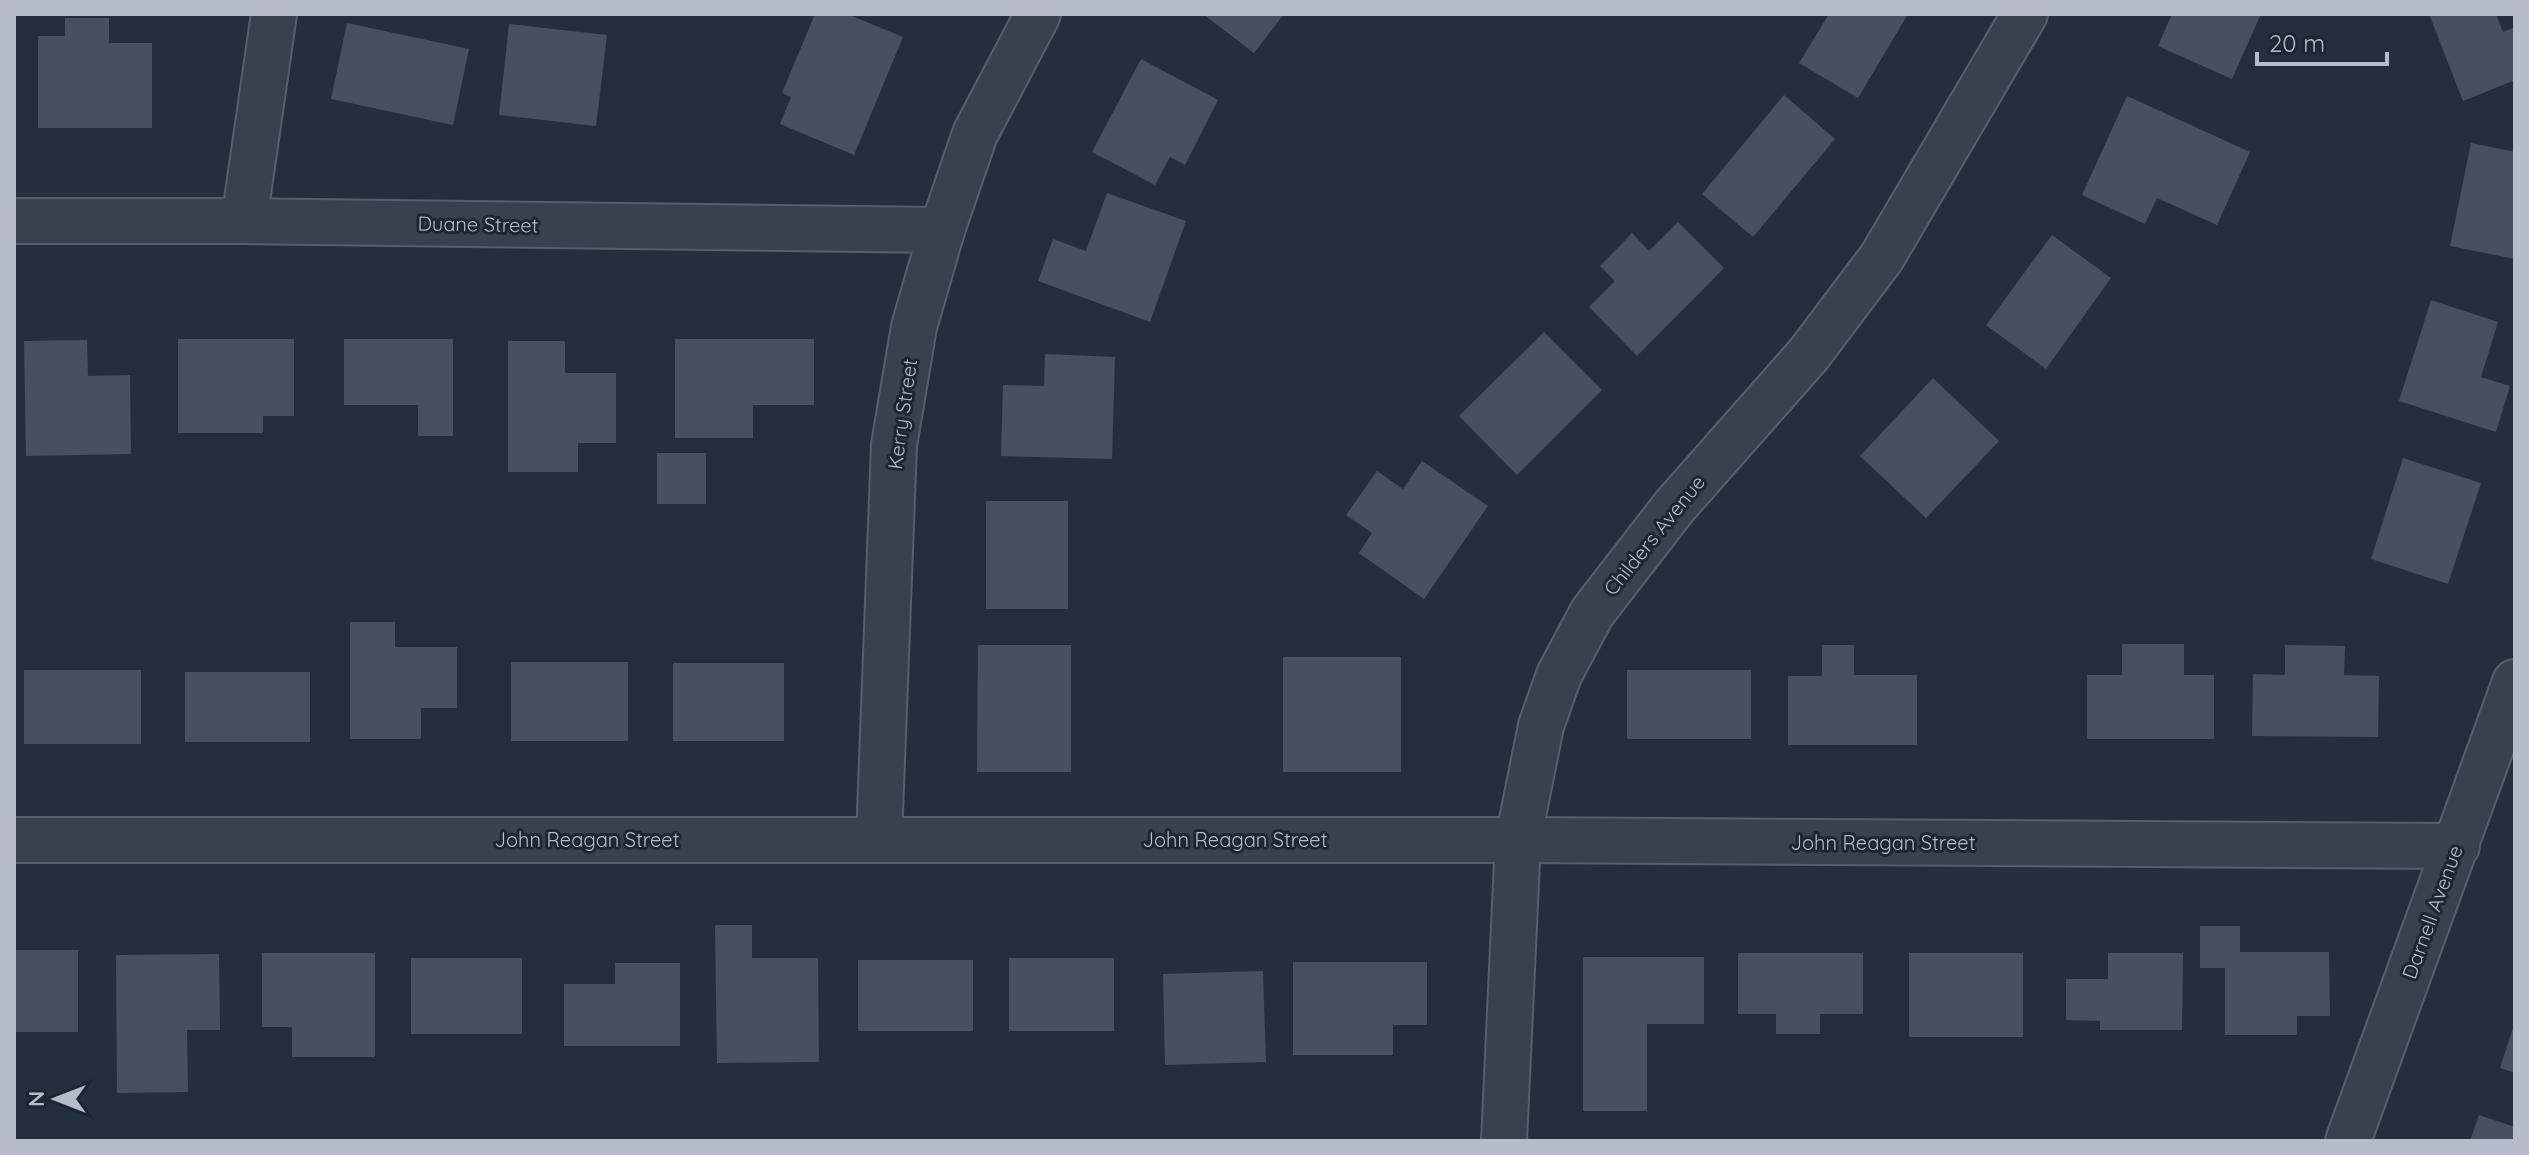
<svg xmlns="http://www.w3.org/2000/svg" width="2529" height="1155" font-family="Quicksand,sans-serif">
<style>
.building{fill:#455162}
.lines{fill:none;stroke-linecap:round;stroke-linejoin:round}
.minor-casing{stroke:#565f6c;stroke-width:48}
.minor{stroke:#38414e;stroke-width:44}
.labels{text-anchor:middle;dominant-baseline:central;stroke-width:6;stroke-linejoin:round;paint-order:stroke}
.street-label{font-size:20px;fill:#b4bcc9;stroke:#1d2633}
</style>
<rect width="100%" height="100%" fill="#242f3e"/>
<g class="building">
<path d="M815,14H847L903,37L854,155L780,124L791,97L782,93Z"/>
<path d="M1203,14H1284L1254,53Z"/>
<path d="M1829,14H1908L1858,98L1799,63Z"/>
<path d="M2172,14H2261L2232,79L2158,46Z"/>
<path d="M2429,14H2496L2503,32L2515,27V80L2463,101Z"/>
<path d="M65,18H109V43H152V128H38V36H65Z"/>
<path d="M347,23L469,49L453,125L331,99Z"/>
<path d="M509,24L607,35L596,126L499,115Z"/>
<path d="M1141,59L1218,100L1185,165L1170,157L1155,185L1092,152Z"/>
<path d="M1784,95L1835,139L1753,237L1702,194Z"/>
<path d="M2127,96L2250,152L2217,225L2157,198L2145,224L2082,195Z"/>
<path d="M2471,143L2515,152V259L2450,246Z"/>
<path d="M1107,193L1186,221L1150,322L1038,281L1053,239L1086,251Z"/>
<path d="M1678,222L1724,268L1637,356L1589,307L1615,281L1600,266L1632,233L1649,251Z"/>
<path d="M2052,235L2111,278L2046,369L1986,325Z"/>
<path d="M2431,300L2498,322L2481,377L2510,386L2496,432L2399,401Z"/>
<path d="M1544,332L1602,390L1517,475L1459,416Z"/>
<path d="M178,339H294V416H263V433H178Z"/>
<path d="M344,339H453V436H418V405H344Z"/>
<path d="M675,339H814V405H753V438H675Z"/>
<path d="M87,340L88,376L130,375L131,454L26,456L24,341Z"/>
<path d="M508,341H565V373H616V443H578V472H508Z"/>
<path d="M1045,354L1115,357L1112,459L1001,456L1003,385L1044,386Z"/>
<path d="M1933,378L1999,441L1926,518L1860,456Z"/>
<rect x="657" y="453" width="49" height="51"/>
<path d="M2403,458L2481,483L2448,584L2371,559Z"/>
<path d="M1422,461L1488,506L1424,599L1359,553L1372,533L1346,515L1377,471L1403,489Z"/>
<rect x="986" y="501" width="82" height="108"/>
<path d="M350,622H395V647H457V708H421V739H350Z"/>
<path d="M2122,644H2184V675H2214V739H2087V675H2122Z"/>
<path d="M978,645H1071V772H977Z"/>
<path d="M1822,645H1854V675H1917V745H1788V676H1822Z"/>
<path d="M2285,645L2345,646L2344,675L2379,676L2378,737L2252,736L2253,674L2285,675Z"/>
<rect x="1283" y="657" width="118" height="115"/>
<rect x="511" y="662" width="117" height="79"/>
<rect x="673" y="663" width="111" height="78"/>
<rect x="24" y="670" width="117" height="74"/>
<rect x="1627" y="670" width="124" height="69"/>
<rect x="185" y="672" width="125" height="70"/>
<path d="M715,925H752V958H818L819,1062L717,1063Z"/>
<path d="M2200,926H2240V952H2329L2330,1016H2297V1035H2225V968H2200Z"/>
<rect x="14" y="950" width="64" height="82"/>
<path d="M262,953H375V1057H292V1027H262Z"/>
<path d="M1738,953H1863V1014H1820V1034H1776V1014H1738Z"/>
<rect x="1909" y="953" width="114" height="84"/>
<path d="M2108,953H2183L2182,1030H2100V1021L2066,1020V979H2108Z"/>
<path d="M219,954L220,1030H187L188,1092L117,1093L116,955Z"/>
<path d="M1583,957H1704V1024H1647V1111H1583Z"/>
<rect x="411" y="958" width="111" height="76"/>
<rect x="1009" y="958" width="105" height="73"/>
<rect x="858" y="960" width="115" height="71"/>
<path d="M1293,962H1427V1025H1393V1055H1293Z"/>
<path d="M615,963H680V1046H564V984H615Z"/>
<path d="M1263,971L1266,1062L1165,1065L1163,974Z"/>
<path d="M2514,1025L2515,1026V1073L2500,1068Z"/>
<path d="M2479,1115L2515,1127V1141H2470Z"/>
</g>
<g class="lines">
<defs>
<g id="minor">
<path d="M14,221H244L942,230"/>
<path d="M244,221L274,14"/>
<path d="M879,839L894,445L914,327L942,230L975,134L1038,14"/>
<path d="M14,840H1518L2457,846"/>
<path d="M1504,1141L1518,840L1541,726L1559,675L1592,613L1674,507L1809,354L1882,257L2025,14"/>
<path d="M2348,1141L2515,682"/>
</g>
</defs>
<use href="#minor" class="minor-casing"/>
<use href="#minor" class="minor"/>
</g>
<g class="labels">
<g class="street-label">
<text transform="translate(478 224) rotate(1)">Duane Street</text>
<text transform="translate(902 414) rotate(-82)">Kerry Street</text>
<text transform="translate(1654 535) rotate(-51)">Childers Avenue</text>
<text x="587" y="839">John Reagan Street</text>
<text x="1235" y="839">John Reagan Street</text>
<text x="1883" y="842">John Reagan Street</text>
<text transform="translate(2432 912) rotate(-70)">Darnell Avenue</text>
</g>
</g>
<rect width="2529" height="1155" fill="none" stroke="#b4bcc9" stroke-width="32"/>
<g transform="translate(56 1099) rotate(270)" stroke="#1d2633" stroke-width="6" paint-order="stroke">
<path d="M0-6L14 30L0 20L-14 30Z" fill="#b4bcc9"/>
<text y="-12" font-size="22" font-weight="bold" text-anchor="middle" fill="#b4bcc9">N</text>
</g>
<path d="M2257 52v12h130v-12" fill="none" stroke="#b4bcc9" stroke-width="4"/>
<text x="2269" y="52" font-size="24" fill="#b4bcc9" stroke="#1d2633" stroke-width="6" paint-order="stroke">20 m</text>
</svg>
